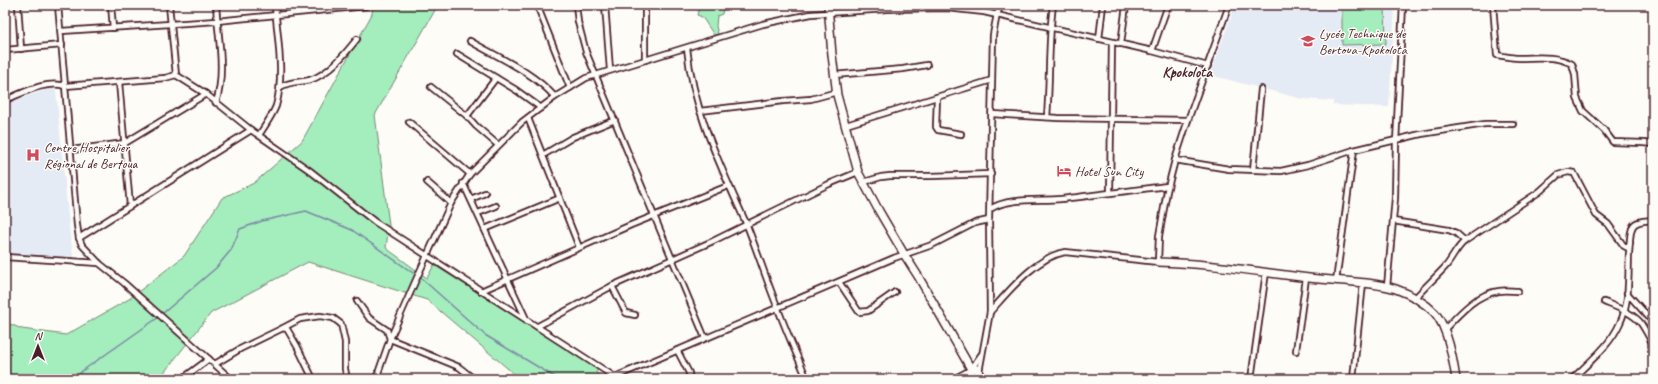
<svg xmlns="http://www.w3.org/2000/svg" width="1658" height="384" font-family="Caveat,sans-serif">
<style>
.built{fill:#e5ebf5}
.green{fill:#a4edbc;stroke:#778674}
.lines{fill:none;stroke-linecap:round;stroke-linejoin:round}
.stream{stroke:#7a88a5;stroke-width:1.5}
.street-casing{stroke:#4a1f2b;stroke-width:8}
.secondary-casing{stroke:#4a1f2b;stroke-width:10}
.street{stroke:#fdfcf7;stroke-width:4.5}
.secondary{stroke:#fdfcf7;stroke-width:7}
.labels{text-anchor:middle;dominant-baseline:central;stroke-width:3;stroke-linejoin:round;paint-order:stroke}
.poi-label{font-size:14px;fill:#4a1f2b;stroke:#fdfcf7;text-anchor:start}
.neighbourhood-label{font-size:15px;font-weight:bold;fill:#4a1f2b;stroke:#fdfcf7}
</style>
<rect width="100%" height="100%" fill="#fdfcf7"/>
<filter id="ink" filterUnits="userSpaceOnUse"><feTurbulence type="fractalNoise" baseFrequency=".025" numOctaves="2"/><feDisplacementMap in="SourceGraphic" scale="8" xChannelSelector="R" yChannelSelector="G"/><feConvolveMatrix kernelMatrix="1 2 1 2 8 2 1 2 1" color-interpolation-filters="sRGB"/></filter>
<g filter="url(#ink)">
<g class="built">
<path d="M1235,5H1395L1389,107L1333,105V101L1302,99L1210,75Z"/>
<path d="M51,88L56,90L70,236L74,260L5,253V104Z"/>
</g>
<g class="green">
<path d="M373,5H438L375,115L389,225L386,248L427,278L434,265L598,369L596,373L604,379H520L427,300L308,262L211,313L159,379H5V322L22,329L66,335L129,299L184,256L222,198L254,183L302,141L372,14Z"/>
<path d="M700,5H724L722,14L717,16L716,26L718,34L714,35L702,17L697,15Z"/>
<path d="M1342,5H1385L1386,44L1342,45Z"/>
</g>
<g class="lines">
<g class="stream">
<path d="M421,278L485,335L558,379"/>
<path d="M162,314L216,268L231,250L240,229L262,221L306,211L352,230L413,273"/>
<path d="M75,379L82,371L159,317"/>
</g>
<defs>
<g id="street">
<path d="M18,5L21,49"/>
<path d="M58,5L77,225L79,238L82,245L99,263L124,283L231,379"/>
<path d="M111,5L113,28"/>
<path d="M169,5L176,75"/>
<path d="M216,5C218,37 226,71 216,103"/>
<path d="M537,5L570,88"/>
<path d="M576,5L578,22L586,52L705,338"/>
<path d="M605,5L610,70"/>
<path d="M645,5V60"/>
<path d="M1493,5L1497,55C1504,56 1511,58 1519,58C1537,58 1555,55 1572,64L1575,74L1577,98L1583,111L1604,130L1613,142L1643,143L1653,144"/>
<path d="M61,31L217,21L366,6"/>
<path d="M1099,39L1103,5"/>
<path d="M470,41C499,58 532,71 555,97"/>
<path d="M1121,44L1126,5"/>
<path d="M687,48C693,111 721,167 746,223C757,250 766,279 777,306C786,331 797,355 807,379"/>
<path d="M5,50L62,45"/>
<path d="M1152,51L1168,5"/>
<path d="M457,54L516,90L541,108"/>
<path d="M834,75L903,69L927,65"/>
<path d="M119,82L130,206"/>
<path d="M280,87C292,80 298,83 310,80C329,74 345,54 357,39"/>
<path d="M431,87L467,116L476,126L498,145"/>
<path d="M937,97L936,127L938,130L961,134"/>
<path d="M5,100C23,93 46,80 65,86L165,78L176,75L206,94L251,130L309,170L375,222L618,379"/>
<path d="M700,111L783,101L811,99L837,92"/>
<path d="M992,114L1058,118L1188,120"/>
<path d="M467,116L496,78"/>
<path d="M1047,117C1050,80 1048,42 1053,5"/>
<path d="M528,118L579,247"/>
<path d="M409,122L470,174"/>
<path d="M846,125L992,80"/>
<path d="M259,135C265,126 272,116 276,106C285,74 277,37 275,5"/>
<path d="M71,150L125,143L206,94"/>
<path d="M543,155L573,137L615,120"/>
<path d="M1175,160L1229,169L1281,171L1308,165L1354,150L1421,134L1485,124H1513"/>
<path d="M1253,170L1261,89"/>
<path d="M427,182L451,203"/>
<path d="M864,182L881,177L890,176H931L991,174"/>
<path d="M463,183L527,321"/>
<path d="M1110,193L1112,42"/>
<path d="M471,199L485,193"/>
<path d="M990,209C1009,197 1039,201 1061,199C1097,195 1132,190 1168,186"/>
<path d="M478,213L496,206"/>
<path d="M1393,221L1449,230L1456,233L1465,241"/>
<path d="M485,229L560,198"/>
<path d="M79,238L251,130"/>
<path d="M5,257L99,263"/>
<path d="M1336,281L1354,150"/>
<path d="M839,282L859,312L868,311L895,292"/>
<path d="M612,286L626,313L635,315"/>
<path d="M1387,287L1395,198L1396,142L1403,5"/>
<path d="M481,291L631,225L728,186"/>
<path d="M1627,293L1653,322"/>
<path d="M1415,298C1425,287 1436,277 1446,266C1453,258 1456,248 1465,241L1539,192L1558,175L1568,172L1574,173L1596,215L1608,224L1624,246L1628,248L1630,243"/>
<path d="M357,301L369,318L387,330L390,339L459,367L474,379"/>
<path d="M1604,302C1616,307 1631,312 1640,322C1645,329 1649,337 1653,344"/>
<path d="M990,312C1009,291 1036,257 1065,252L1158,262L1159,236L1167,191L1175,160L1188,120L1229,5"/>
<path d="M538,326L612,286L713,241L829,184L858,172"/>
<path d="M283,328L300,319L320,316L333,318L341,324L345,342V369L347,379"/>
<path d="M1444,330C1459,314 1476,294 1499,291C1505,290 1512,291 1518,291"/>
<path d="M677,350L689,373V379"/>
<path d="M1296,351L1306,278"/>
<path d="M215,364L240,349L283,328L287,329L297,346L313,379"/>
<path d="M972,368L981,355"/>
<path d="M979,372L990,312L989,220L993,35L997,14L1001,5"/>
<path d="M615,377L894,258L932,245L975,223L989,220"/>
<path d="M182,379L209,359"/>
<path d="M376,379L390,339L415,282L451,203L470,174L522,122L555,97L586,78L596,75L763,24L811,14L887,9L947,8L984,12L1152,51L1208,66"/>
<path d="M1251,379L1266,272"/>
<path d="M1257,379H1281"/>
<path d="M1353,379L1363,283"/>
<path d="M1572,379C1589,362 1610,346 1620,323C1630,302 1628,276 1629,253C1630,246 1629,233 1633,226C1637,220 1647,221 1653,220"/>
</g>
<g id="secondary">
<path d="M828,5L832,55L837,95L858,172L879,211L904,254L918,276L971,369"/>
<path d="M1158,262C1209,263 1258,272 1309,278C1335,281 1371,281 1396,289C1410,294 1425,303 1435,313C1448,328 1453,360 1456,379"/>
<path d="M956,379L969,372"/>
<path d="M972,379L968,374L971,369L974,368L978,370L979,374L975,379"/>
</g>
</defs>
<use href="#street" class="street-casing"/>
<use href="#secondary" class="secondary-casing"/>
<use href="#street" class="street"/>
<use href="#secondary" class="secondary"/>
</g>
</g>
<defs>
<symbol id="school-bare" viewBox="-9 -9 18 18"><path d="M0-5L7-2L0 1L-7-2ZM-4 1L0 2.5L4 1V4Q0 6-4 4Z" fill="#d1495b" stroke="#fdfcf7" stroke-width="2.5" paint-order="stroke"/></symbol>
<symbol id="hospital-bare" viewBox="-9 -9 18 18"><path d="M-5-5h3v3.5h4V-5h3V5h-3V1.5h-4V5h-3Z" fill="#d1495b" stroke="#fdfcf7" stroke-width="2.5" paint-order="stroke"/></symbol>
<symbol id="hotel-bare" viewBox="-9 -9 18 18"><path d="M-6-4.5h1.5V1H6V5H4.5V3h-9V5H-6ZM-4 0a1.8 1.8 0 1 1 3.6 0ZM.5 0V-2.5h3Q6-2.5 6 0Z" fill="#d1495b" stroke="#fdfcf7" stroke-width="2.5" paint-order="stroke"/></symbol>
</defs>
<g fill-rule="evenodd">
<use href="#school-bare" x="1298" y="31" width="20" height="20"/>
<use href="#hospital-bare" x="23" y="145" width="20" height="20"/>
<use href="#hotel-bare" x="1054" y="161" width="20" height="20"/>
</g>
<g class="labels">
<g class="poi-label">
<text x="1319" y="33">Lycée Technique de<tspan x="1319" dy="16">Bertoua-Kpokolota</tspan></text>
<text x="44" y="147">Centre Hospitalier<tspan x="44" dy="16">Régional de Bertoua</tspan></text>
<text x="1075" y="171">Hotel Sun City</text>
</g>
<g class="neighbourhood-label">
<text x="1187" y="72">Kpokolota</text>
</g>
</g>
<rect width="1658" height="384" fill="none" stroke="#fdfcf7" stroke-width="20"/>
<rect x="10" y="10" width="1638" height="364" fill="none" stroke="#4a1f2b" stroke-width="1.5" filter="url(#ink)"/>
<g transform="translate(38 346)" stroke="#fdfcf7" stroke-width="3" paint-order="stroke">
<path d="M0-3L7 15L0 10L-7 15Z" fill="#4a1f2b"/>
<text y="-6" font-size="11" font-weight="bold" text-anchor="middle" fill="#4a1f2b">N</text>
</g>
</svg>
